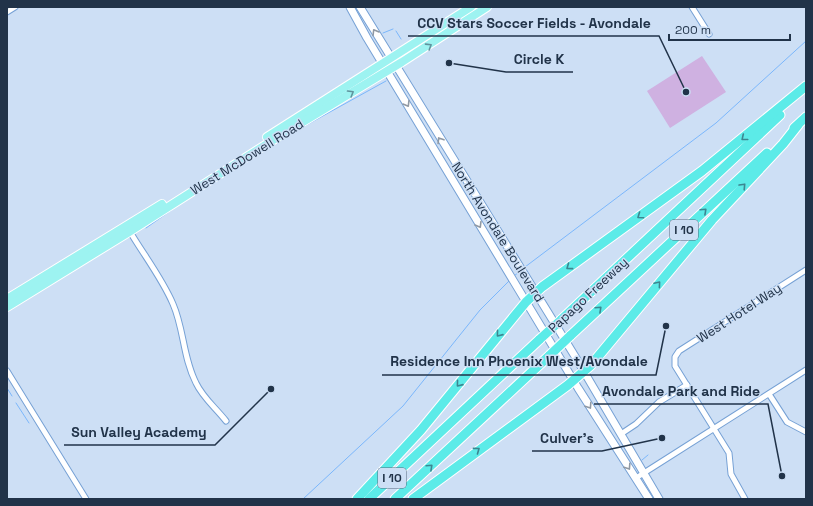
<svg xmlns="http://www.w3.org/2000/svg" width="813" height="506" font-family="'Space Grotesk',sans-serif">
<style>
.pitch{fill:#cfb1e1}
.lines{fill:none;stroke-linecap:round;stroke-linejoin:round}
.stream{stroke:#7bb7fc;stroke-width:1}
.street-casing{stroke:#76a1d5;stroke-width:7}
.secondary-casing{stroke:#76a1d5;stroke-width:9}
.primary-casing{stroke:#fff;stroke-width:10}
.highway-casing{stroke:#fff;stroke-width:11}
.street{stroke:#fff;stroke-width:5}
.secondary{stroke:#fff;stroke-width:7}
.primary{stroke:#9df3f1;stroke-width:8}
.highway{stroke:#5cebe8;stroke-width:9}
.highway-bridge-casing{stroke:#fff;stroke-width:11;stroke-linecap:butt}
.highway-bridge{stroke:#5cebe8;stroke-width:9}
.oneway{stroke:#9099a4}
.oneway2{stroke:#5f939d}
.oneway3{stroke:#3c8691}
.labels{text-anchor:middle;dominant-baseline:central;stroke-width:3;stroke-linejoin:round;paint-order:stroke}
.shield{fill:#cddff5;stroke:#55677d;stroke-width:1}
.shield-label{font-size:12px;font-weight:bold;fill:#213349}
.street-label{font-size:13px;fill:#213349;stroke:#cddff5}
.leader{fill:none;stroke:#213349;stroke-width:1.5}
.callout-dot{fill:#213349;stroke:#cddff5;stroke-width:1.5}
.callout-label{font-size:14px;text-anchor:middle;font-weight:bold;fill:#213349;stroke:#cddff5;stroke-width:3;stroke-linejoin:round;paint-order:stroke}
</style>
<rect width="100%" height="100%" fill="#cddff5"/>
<path class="pitch" d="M702,56L726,92L670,128L647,91Z"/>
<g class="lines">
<g class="stream">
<path d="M396,31L401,39"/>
<path d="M383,33L393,29"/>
<path d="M292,133L386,81"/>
<path d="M146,228L173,209"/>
<path d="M525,267L716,123L806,41"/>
<path d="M514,276L519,272"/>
<path d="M7,388L12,396"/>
<path d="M16,403L29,423"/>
<path d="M642,460L648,455"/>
<path d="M303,499L403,406L480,310L509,281"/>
</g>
<defs>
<g id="street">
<path d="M692,7L709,34"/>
<path d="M7,12L15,7"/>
<path d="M129,230C143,254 162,278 173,304C184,329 183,358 196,383C203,398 216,408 226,421"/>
<path d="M7,371L86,499"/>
<path d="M769,394L787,422L806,432"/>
<path d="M621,434L636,424L659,402L687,385"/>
<path d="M636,478L806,370"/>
<path d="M745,499L731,474L729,453L675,366V357L679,351L806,270"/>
</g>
<g id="secondary">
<path d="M350,7L367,38L578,388L649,499"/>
<path d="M360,7L576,358L659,499"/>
</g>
<g id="primary">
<path d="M267,137L471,7"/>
<path d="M7,299L162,204"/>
<path d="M7,307L129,232L278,137L402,62L487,7"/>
</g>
<g id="highway">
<path d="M794,128L806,117"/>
<path d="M561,320L780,115"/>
<path d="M570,336L767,153"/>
<path d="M357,499L421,430L526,302L542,287L702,171L806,86"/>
<path d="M369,499L540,339"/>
<path d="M395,499L550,355"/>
<path d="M413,499L568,385L591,365L712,220L783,144L798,125"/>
</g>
</defs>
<use href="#street" class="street-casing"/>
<use href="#secondary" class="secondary-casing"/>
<use href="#primary" class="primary-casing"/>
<use href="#highway" class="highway-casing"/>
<use href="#street" class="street"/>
<use href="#secondary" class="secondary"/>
<use href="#primary" class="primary"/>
<use href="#highway" class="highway"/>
<defs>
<g id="highway-bridge">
<path d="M540,339L561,320"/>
<path d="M550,355L570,336"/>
</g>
</defs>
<use href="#highway-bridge" class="highway-bridge-casing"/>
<use href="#highway-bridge" class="highway-bridge"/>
</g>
<defs><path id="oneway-chevron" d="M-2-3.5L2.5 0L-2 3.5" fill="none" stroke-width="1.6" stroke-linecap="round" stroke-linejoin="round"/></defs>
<g class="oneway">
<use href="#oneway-chevron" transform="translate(375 32) rotate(-121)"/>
<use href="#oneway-chevron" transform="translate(407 104) rotate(59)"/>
<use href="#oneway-chevron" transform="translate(440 140) rotate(-122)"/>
<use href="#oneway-chevron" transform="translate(479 225) rotate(59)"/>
<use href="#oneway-chevron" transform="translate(589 406) rotate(57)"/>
<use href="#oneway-chevron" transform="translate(628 467) rotate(57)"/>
</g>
<g class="oneway2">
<use href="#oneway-chevron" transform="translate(429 46) rotate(-32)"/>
<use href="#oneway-chevron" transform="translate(351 93) rotate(-31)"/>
</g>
<g class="oneway3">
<use href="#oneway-chevron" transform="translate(744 138) rotate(141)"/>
<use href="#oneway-chevron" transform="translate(743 186) rotate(-47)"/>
<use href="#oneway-chevron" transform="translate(704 211) rotate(-43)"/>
<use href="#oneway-chevron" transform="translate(640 216) rotate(145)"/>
<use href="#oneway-chevron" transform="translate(569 267) rotate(144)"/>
<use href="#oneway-chevron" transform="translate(658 284) rotate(-50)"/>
<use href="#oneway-chevron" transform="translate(599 309) rotate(-43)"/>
<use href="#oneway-chevron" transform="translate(499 334) rotate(129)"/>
<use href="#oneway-chevron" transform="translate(459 384) rotate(129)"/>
<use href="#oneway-chevron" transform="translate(477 450) rotate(-36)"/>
<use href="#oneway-chevron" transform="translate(430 467) rotate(-43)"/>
</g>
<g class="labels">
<g class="shield">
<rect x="670" y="220" width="28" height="20" rx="3"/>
<rect x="378" y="468" width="28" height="20" rx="3"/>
</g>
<g class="shield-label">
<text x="684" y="230">I 10</text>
<text x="392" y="478">I 10</text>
</g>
<g class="street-label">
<text transform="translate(247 157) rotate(-32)">West McDowell Road</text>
<text transform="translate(498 232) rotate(58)">North Avondale Boulevard</text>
<text transform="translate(588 295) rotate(-43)">Papago Freeway</text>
<text transform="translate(739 313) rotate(-33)">West Hotel Way</text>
</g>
</g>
<path class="leader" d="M686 92L659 36H408M449 63L506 72H573M666 326L656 375H382M782 476L768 404H594M271 389L215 445H64M662 438L602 451H532"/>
<g class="callout-dot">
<circle cx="686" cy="92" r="4"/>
<circle cx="449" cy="63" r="4"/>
<circle cx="666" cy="326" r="4"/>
<circle cx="782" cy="476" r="4"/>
<circle cx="271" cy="389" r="4"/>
<circle cx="662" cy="438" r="4"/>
</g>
<g class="callout-label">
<text x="534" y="28">CCV Stars Soccer Fields - Avondale</text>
<text x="539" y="64">Circle K</text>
<text x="519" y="366">Residence Inn Phoenix West/Avondale</text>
<text x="681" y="396">Avondale Park and Ride</text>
<text x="139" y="437">Sun Valley Academy</text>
<text x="567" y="443">Culver's</text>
</g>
<rect width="813" height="506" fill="none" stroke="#213349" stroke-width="16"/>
<path d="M669 34v6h121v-6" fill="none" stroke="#213349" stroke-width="2"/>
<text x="675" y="34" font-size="12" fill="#213349" stroke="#cddff5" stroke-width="3" paint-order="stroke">200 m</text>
</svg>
